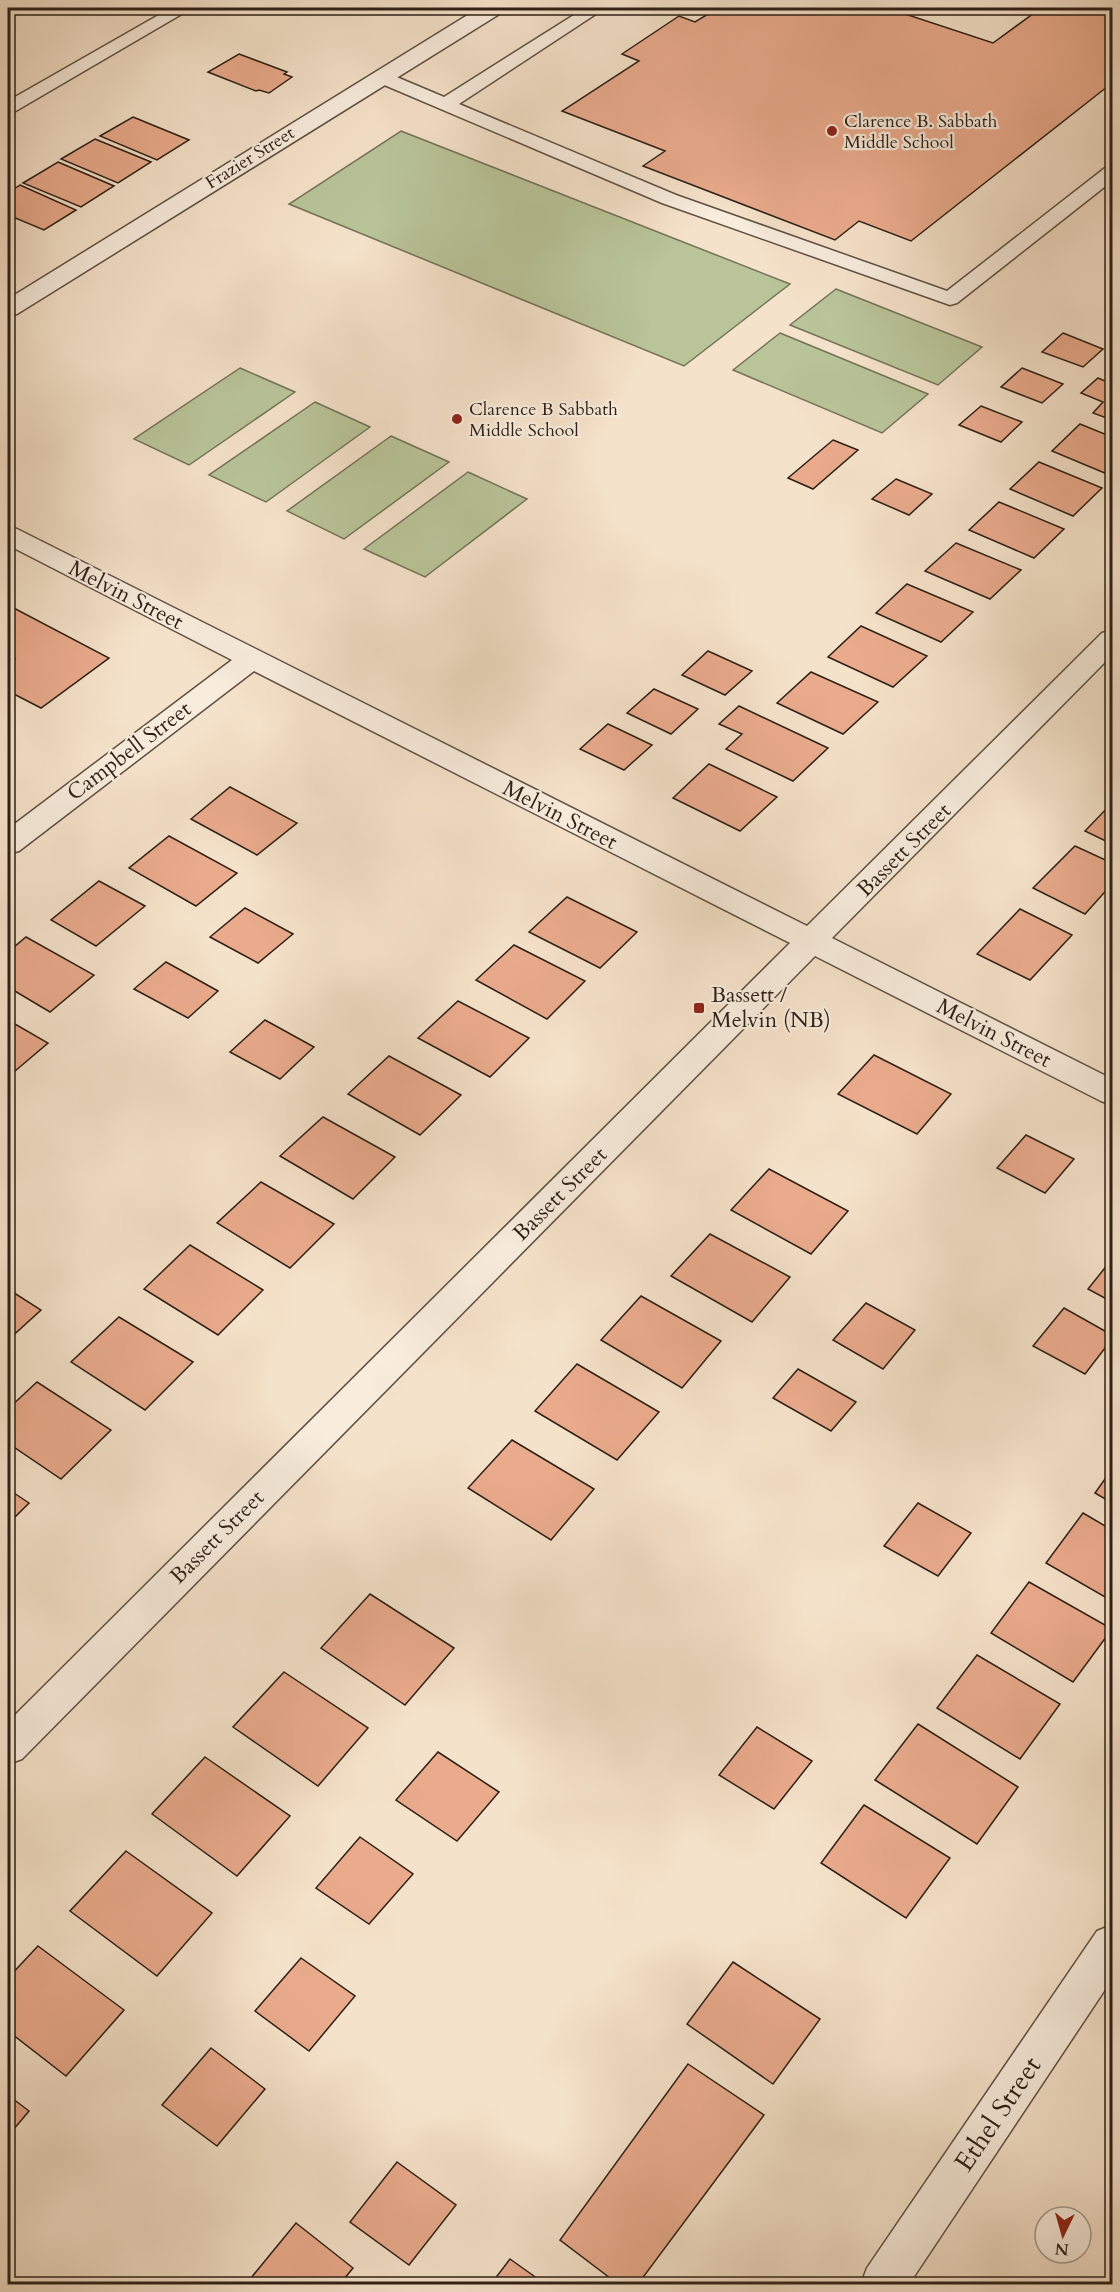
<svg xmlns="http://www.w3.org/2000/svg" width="1120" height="2292" font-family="Cardo,serif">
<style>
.green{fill:#b9c499;stroke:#737258;stroke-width:1.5}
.building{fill:#eaab8d;stroke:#2d1f16;stroke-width:1.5}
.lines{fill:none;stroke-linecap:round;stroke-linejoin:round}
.lane-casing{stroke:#5f5043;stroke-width:3}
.street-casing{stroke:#5f5043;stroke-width:3}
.lane{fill:#f8ecdd;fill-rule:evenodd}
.street{fill:#f8ecdd;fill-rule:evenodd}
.poi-dot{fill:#8f2418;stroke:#f8ecdd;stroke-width:2}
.labels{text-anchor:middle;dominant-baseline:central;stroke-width:4.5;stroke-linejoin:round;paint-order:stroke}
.far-poi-label{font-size:18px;fill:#2d1f16;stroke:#f8ecdd;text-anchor:start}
.far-street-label{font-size:18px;fill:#2d1f16;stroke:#f8ecdd}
.street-label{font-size:22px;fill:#2d1f16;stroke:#f8ecdd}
.poi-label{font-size:22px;fill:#2d1f16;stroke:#f8ecdd;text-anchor:start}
.near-street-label{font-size:27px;fill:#2d1f16;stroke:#f8ecdd}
</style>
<rect width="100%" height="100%" fill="#f5e2ca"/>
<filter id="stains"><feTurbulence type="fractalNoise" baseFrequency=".00333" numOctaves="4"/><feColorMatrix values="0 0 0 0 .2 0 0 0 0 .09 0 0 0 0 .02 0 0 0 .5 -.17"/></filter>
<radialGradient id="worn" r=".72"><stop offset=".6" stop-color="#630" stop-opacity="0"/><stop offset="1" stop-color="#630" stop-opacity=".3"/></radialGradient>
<g class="green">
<path d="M401,131L790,284L684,366L289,204Z"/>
<path d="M836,289L982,347L938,385L790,325Z"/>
<path d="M780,333L928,394L882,433L733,370Z"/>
<path d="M240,368L295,392L189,465L134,439Z"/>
<path d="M315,402L370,427L266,502L209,475Z"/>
<path d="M391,436L449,462L344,539L287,511Z"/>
<path d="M468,472L527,499L425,577L364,549Z"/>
</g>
<g class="building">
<path d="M718,8H887L993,43L1041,8H1112V83L911,241L859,221L835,240L643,166L665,151L562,111L639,61L622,54L679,16L695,22Z"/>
<path d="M239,54L287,72L284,74L292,77L269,93L259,90L256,91L208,72Z"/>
<path d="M133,117L189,140L157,160L100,136Z"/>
<path d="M95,139L151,162L118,183L61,159Z"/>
<path d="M58,162L114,186L81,207L23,183Z"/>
<path d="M20,185L76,210L44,230L8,215V193Z"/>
<path d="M1063,333L1103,349L1083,367L1042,352Z"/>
<path d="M1022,368L1063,384L1042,403L1001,387Z"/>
<path d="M1098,378L1112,384V420L1093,413L1103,402L1081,393Z"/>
<path d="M981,406L1022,422L1001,442L959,425Z"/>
<path d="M1080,424L1112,437V476L1052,451Z"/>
<path d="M833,440L858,450L813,489L788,478Z"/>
<path d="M1039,462L1102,488L1073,516L1010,489Z"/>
<path d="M896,479L932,494L909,515L872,499Z"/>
<path d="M999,502L1064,529L1034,558L969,530Z"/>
<path d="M956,543L1021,570L990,599L925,571Z"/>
<path d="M907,584L973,612L941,642L876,613Z"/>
<path d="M8,605L109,658L41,708L8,691V664L15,659L8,655Z"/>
<path d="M861,626L927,656L893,687L828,657Z"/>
<path d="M708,651L752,671L725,695L682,675Z"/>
<path d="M811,672L878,702L843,734L777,703Z"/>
<path d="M654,689L698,709L671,734L627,713Z"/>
<path d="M739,706L828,748L793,781L726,749L742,734L719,724Z"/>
<path d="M608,724L652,745L624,770L580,749Z"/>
<path d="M709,764L777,797L740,831L673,798Z"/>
<path d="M230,787L297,823L257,855L191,819Z"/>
<path d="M1112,803V844L1085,831Z"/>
<path d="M169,836L237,873L196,906L129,868Z"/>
<path d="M1075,846L1112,863V884L1085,914L1033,888Z"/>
<path d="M99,881L145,906L96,946L51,920Z"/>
<path d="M567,897L637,932L600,968L529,932Z"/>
<path d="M245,908L293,934L258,963L210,937Z"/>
<path d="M1020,909L1072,935L1030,980L977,954Z"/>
<path d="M26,937L94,975L50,1012L8,987V952Z"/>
<path d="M514,945L585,981L547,1019L476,980Z"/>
<path d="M166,962L218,991L188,1018L134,989Z"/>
<path d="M458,1001L529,1038L490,1077L418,1038Z"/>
<path d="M8,1020L48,1043L8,1077Z"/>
<path d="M265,1020L314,1047L280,1079L230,1052Z"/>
<path d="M874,1055L951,1094L917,1134L838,1094Z"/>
<path d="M389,1056L461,1095L420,1135L348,1094Z"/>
<path d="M323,1117L395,1157L353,1199L280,1156Z"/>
<path d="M1026,1135L1074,1159L1045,1193L997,1168Z"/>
<path d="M769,1169L848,1211L811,1254L731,1210Z"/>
<path d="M261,1182L334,1224L290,1268L217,1223Z"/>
<path d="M710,1234L790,1277L752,1322L671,1276Z"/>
<path d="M190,1245L263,1290L218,1335L144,1289Z"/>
<path d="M1112,1259V1302L1088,1289Z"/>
<path d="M8,1289L41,1310L8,1340Z"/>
<path d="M641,1296L721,1341L682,1388L601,1340Z"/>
<path d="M866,1303L915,1330L883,1369L833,1340Z"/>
<path d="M1064,1308L1112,1335V1339L1085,1374L1033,1346Z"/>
<path d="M119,1317L193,1362L145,1410L71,1362Z"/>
<path d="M577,1364L659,1412L617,1460L535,1411Z"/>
<path d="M798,1369L856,1402L831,1431L773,1398Z"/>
<path d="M37,1382L111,1430L61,1479L8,1443V1409Z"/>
<path d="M512,1440L594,1489L551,1540L468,1488Z"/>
<path d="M1112,1469V1503L1095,1493Z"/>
<path d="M8,1489L29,1503L8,1524Z"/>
<path d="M918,1503L971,1533L938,1576L884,1546Z"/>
<path d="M1083,1513L1112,1530V1601L1046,1563Z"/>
<path d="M1029,1582L1112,1629L1073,1682L991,1633Z"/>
<path d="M370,1594L454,1648L405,1705L321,1648Z"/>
<path d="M977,1655L1060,1704L1020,1759L937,1708Z"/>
<path d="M284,1672L368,1728L318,1786L233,1727Z"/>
<path d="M918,1724L1018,1787L977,1844L875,1780Z"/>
<path d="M757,1727L812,1761L774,1809L719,1775Z"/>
<path d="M438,1752L499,1792L457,1841L396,1800Z"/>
<path d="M205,1757L290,1816L237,1876L152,1814Z"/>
<path d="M864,1805L950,1858L906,1918L821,1863Z"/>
<path d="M360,1837L413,1874L369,1924L316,1888Z"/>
<path d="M126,1851L212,1913L157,1976L70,1911Z"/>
<path d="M38,1946L124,2010L66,2076L8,2031V1978Z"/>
<path d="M301,1958L355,1996L309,2051L255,2011Z"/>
<path d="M733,1962L820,2019L773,2084L687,2024Z"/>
<path d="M211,2048L265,2089L217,2146L162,2105Z"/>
<path d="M688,2064L764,2115L638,2284H618L560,2240Z"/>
<path d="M8,2095L29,2111L8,2136Z"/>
<path d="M397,2162L456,2205L409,2265L350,2222Z"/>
<path d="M296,2223L353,2268L340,2284H246Z"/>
<path d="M510,2259L545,2284H491Z"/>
</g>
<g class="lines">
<defs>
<g id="lane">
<path d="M171,8H192L14,112L8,113V101Z"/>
<path d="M585,8H605L459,104L676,195L947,291L1105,168L1112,166V181L957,303L950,305L662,203L375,81L372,77L375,73H387L444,97Z"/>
</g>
<g id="street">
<path d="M479,8H504L501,13L17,314L8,316V299Z"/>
<path d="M8,527L17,529L807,926L1102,633L1112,630V655L832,938L1112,1079V1105L1101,1101L815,956L22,1759L8,1764V1722L790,943L254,671L19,851L8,854V829L232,660L8,545Z"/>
<path d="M1112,1925V1979L909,2284H861L867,2268L1097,1931Z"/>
</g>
</defs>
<use href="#lane" class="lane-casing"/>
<use href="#street" class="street-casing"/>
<use href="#lane" class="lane"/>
<use href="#street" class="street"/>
</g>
<g class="poi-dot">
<circle cx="832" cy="131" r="6"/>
<circle cx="457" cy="419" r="6"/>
<rect x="693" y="1002" width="12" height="12" rx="3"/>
</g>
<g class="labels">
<g class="far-poi-label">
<text x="844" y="121">Clarence B. Sabbath<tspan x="844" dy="21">Middle School</tspan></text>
<text x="469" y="409">Clarence B Sabbath<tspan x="469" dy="21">Middle School</tspan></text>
</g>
<g class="far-street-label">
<text transform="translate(250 158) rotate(-32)">Frazier Street</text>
</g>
<g class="street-label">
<text transform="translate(126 595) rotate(27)">Melvin Street</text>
<text transform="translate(129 751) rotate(-37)">Campbell Street</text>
<text transform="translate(560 815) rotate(27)">Melvin Street</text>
<text transform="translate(904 850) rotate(-45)">Bassett Street</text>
<text transform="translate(994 1033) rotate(27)">Melvin Street</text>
<text transform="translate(560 1194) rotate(-45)">Bassett Street</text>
<text transform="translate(217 1537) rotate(-45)">Bassett Street</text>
</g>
<g class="poi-label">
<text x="711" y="995">Bassett /<tspan x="711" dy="25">Melvin (NB)</tspan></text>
</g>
<g class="near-street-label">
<text transform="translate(998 2114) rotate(-56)">Ethel Street</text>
</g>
</g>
<rect width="1120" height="2292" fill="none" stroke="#f5e2ca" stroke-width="30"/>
<rect x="9" y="9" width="1102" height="2274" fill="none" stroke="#2d1f16" stroke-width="3"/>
<rect x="15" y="15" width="1090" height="2262" fill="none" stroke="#2d1f16" stroke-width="1.5"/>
<g transform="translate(1063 2235) rotate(185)"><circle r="28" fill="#f8ecdd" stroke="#a79a8d" stroke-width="1.5"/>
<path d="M0-4.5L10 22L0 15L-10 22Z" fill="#8f2418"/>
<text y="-9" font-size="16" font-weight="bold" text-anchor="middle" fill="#2d1f16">N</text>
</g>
<rect width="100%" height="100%" filter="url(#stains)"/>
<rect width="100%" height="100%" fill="url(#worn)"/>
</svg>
